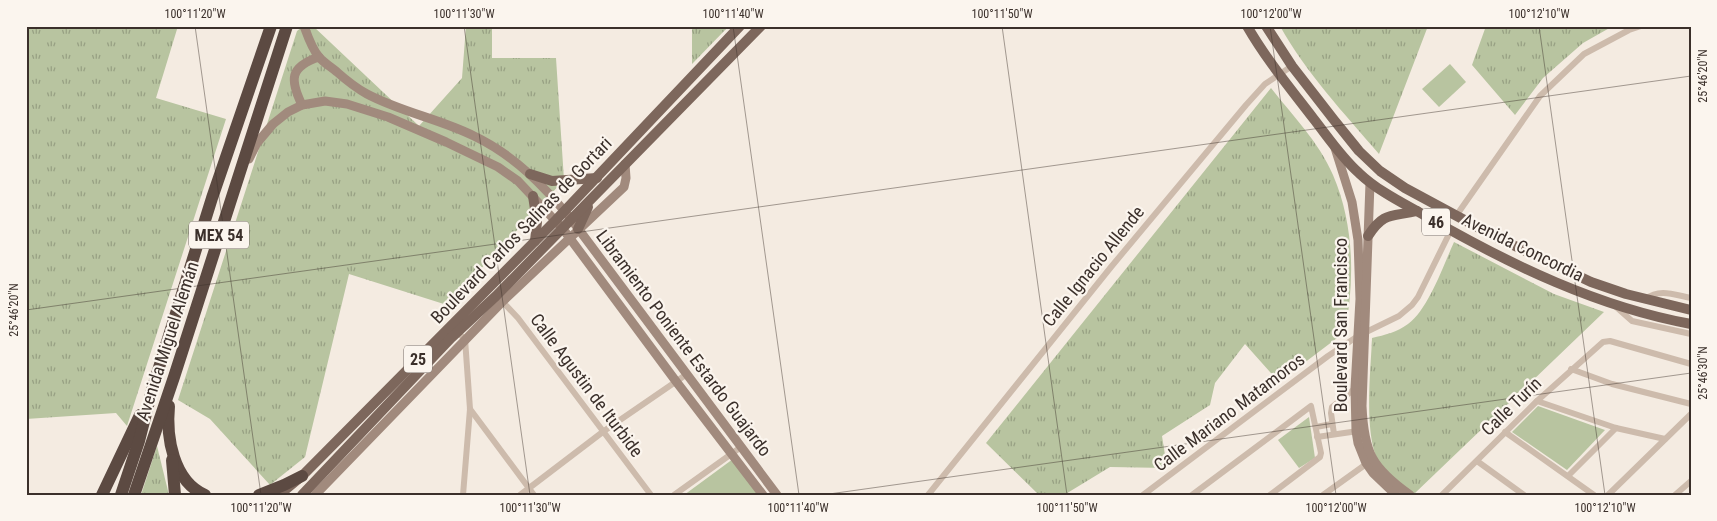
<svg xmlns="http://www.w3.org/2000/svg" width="1717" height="521" font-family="'Roboto Condensed',sans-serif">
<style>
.grass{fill:url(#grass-tufts)}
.park{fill:#b8c4a0}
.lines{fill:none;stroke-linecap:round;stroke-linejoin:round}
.street{stroke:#cdbbac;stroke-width:6}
.secondary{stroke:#a18a7d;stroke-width:9}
.primary{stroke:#7d675c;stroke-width:10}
.highway{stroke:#5c4a42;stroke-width:12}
.ticks{fill:none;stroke:#3b302b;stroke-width:1;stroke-opacity:0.45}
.labels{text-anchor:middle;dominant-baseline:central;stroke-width:4.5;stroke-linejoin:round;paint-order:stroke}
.shield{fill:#fbf5ee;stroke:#756b66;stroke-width:1}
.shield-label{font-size:16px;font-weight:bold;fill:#3b302b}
.street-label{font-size:18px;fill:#3b302b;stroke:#fbf5ee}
.neatline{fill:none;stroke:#3b302b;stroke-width:2}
.ticks-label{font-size:12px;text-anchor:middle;fill:#3b302b}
</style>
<defs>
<pattern id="grass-tufts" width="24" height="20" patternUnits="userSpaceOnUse" patternTransform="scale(1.25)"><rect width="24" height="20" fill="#b8c4a0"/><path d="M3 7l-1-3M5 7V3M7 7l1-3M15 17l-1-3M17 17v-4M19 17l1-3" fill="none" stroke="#97a083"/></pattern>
</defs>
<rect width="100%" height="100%" fill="#f4ebe1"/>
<g class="grass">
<path d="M26,26H178L156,98L226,119L127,426L116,413L26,419Z"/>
<path d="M303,26H313L419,126L462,78L466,26H492V58H556L564,180L447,305L349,274L305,457L270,485L210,419L178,400L297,31Z"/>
<path d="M692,26H729L692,64Z"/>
<path d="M1280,26H1428L1379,154C1344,113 1306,73 1280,26Z"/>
<path d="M1486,26H1613L1583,43L1543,78L1515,115L1472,65Z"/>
<path d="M1271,88C1292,115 1319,142 1333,175C1354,224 1355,279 1345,332L1279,382L1245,344L1215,383L1210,405L1162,436L1167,468L1110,467L1064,495H1039L986,443Z"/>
<path d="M1454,242L1554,294L1604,312L1414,494C1404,485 1390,477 1382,467C1362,441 1371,370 1372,338C1385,335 1397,332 1408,324C1428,310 1444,264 1454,242Z"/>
<path d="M157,446L169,495H141Z"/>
</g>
<g class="park">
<path d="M1450,64L1466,82L1439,107L1422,89Z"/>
<path d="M1538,406L1605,430L1567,470L1512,432Z"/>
<path d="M1309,417L1315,458L1299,468L1278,440Z"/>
<path d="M733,459L760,495H684Z"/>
</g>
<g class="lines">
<g class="street">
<path d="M1456,216L1540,96L1584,54L1629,30L1641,26"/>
<path d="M1646,299C1659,288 1675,295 1691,298"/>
<path d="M501,300L518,318L651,495"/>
<path d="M1615,306L1632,321L1691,334"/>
<path d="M457,332L465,339L470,409L463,495"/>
<path d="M1571,369L1612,384L1691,404"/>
<path d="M1537,401L1616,428L1665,439"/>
<path d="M470,409L534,495"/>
<path d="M1316,427L1332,424"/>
<path d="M1505,432L1594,495"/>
<path d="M1334,434L1331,413L1332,407L1358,386"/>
<path d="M1317,437L1358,431"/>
<path d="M1477,461L1524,495"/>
<path d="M1568,476L1616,428"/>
<path d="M520,495L604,431L687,374"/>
<path d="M674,495L741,447"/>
<path d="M928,495L1111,267L1246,105L1265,84L1292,66"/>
<path d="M1143,495L1328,356L1358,336L1399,316L1412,305L1418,297L1451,230"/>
<path d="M1192,495L1311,406L1321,453L1320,457L1270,495"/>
<path d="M1323,495L1369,462"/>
<path d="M1442,495L1537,401L1603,342L1610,341L1691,364"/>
<path d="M1608,495L1691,414"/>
<path d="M1675,495L1691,481"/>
</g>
<g class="secondary">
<path d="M304,26C308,37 312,49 319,57C324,63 331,67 337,72C346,80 356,88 367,94C401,112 440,119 474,136C514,155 544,186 571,219L777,495"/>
<path d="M302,105C290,80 289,67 319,57"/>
<path d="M1335,148L1352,202L1358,240L1360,299L1355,388L1356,431L1358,443L1366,463L1373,473L1396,495"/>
<path d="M249,159L257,143L273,124L288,112L302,105L325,101L347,104L388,117L446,142L498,167L518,181L563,229L675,380L763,495"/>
<path d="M1370,183L1362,406C1364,453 1372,468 1410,495"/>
<path d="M315,495L502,302L624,187L626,178L625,164"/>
</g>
<g class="primary">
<path d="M1247,26C1266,59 1290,88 1313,118C1328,137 1341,157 1359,173C1379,192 1405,204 1429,218C1511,265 1598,307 1691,324"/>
<path d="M1266,26L1292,66L1334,120L1359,151L1380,171L1405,188L1494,236L1591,282L1626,294L1691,310"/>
<path d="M530,174L552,181L597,178"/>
<path d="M533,196L537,222L535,241"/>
<path d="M578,229L588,207"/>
<path d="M1368,236C1384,211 1392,217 1417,211"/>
<path d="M279,495L302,476L556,220L740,26"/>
<path d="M302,495L451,338L496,296L761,26"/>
</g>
<g class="highway">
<path d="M169,406C166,437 173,481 205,495"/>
<path d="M172,460L175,495"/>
<path d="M102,495L140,415"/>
<path d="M121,495L139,441L152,390L212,198L271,26"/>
<path d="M134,495L174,377L287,26"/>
<path d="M259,495L284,485L302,476"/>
</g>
</g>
<path class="ticks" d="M195,26L261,495M464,26L530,495M733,26L799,495M1002,26L1067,495M1270,26L1336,495M1539,26L1605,495M26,310L1691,76M822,495L1691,373"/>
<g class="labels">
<g class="shield">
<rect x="1422" y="208.5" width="28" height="27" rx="4"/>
<rect x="189" y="221.5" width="60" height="27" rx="4"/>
<rect x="404" y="345.5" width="28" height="27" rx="4"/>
</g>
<g class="shield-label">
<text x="1436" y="222">46</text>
<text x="219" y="235">MEX 54</text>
<text x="418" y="359">25</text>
</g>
<g class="street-label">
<text transform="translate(521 230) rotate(-46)">Boulevard Carlos Salinas de Gortari</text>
<text transform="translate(1523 247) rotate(26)">Avenida Concordia</text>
<text transform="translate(1093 266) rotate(-51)">Calle Ignacio Allende</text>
<text transform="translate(1340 325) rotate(-90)">Boulevard San Francisco</text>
<text transform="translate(167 341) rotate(-72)">Avenida Miguel Alemán</text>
<text transform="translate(684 343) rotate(53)">Libramiento Poniente Estardo Guajardo</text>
<text transform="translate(587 385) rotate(53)">Calle Agustin de Iturbide</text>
<text transform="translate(1511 406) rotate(-44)">Calle Turín</text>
<text transform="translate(1229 412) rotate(-37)">Calle Mariano Matamoros</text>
</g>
</g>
<rect width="1717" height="521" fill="none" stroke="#fbf5ee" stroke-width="55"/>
<rect x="28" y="28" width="1662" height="466" class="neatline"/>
<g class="ticks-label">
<text x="195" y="18">100°11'20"W</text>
<text x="464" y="18">100°11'30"W</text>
<text x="733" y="18">100°11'40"W</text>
<text x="1002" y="18">100°11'50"W</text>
<text x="1271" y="18">100°12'00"W</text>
<text x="1539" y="18">100°12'10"W</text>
<text transform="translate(1703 76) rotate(-90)" y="4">25°46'20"N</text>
<text transform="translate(14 310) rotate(-90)" y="4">25°46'20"N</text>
<text transform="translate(1703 373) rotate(-90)" y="4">25°46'30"N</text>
<text x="261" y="512">100°11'20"W</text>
<text x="530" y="512">100°11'30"W</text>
<text x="798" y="512">100°11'40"W</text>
<text x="1067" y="512">100°11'50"W</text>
<text x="1336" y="512">100°12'00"W</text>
<text x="1605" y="512">100°12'10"W</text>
</g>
</svg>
